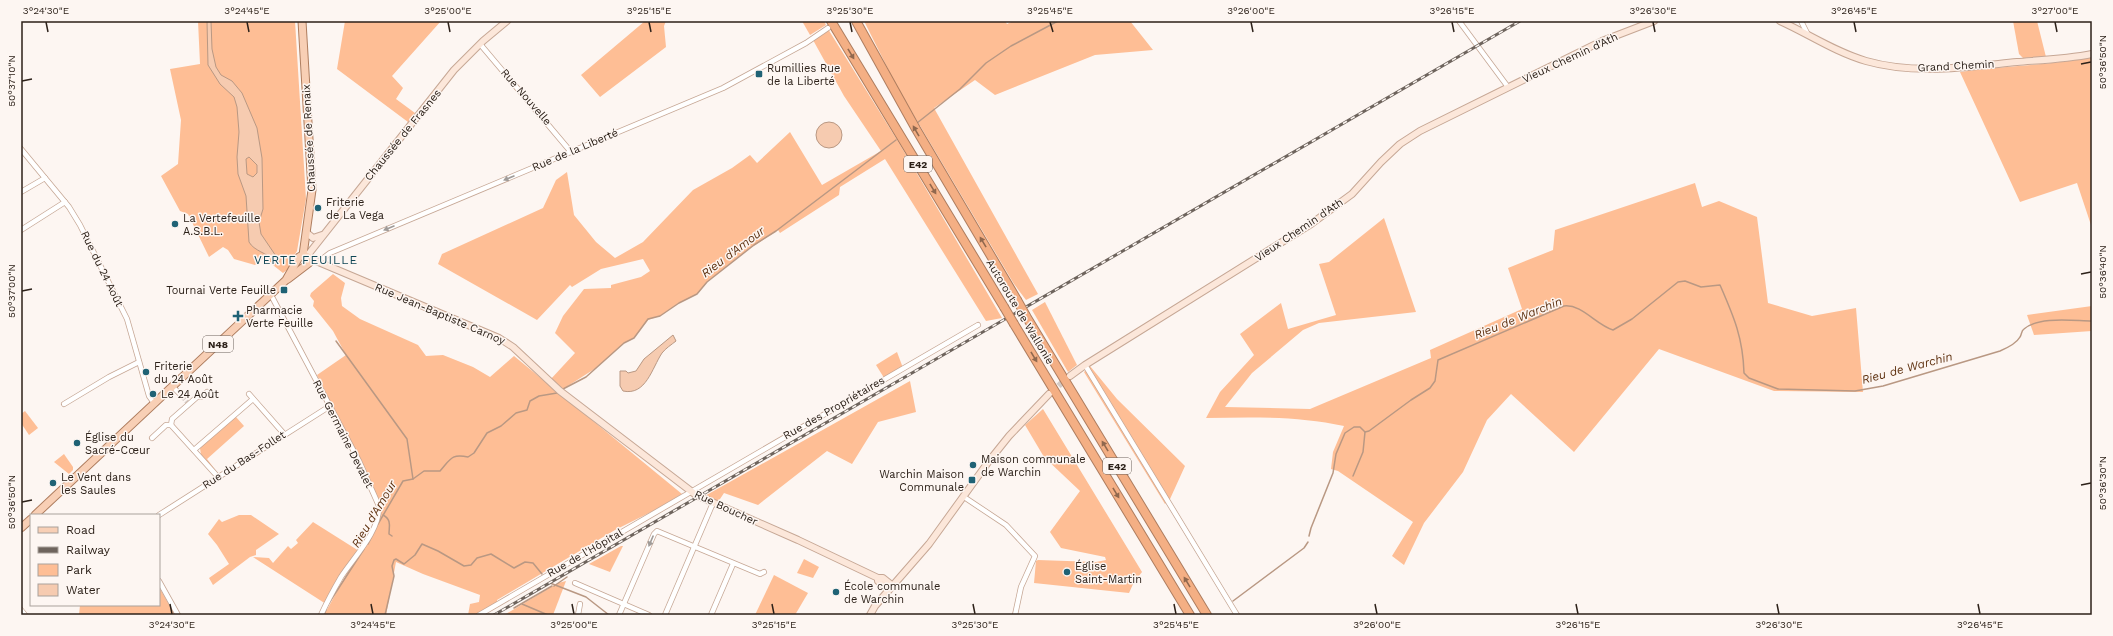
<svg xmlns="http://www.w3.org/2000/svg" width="2113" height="636" font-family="'Work Sans',sans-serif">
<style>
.green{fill:#febe95}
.water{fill:#f6cbb0;stroke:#b99883;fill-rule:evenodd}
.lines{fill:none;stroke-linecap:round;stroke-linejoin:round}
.stream{stroke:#b99883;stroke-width:1.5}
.street-tunnel{stroke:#d3cbc7;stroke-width:4.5;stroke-dasharray:4.5 2;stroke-linecap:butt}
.secondary-tunnel{stroke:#d3cbc7;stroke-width:6;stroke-dasharray:6 3;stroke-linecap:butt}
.street-casing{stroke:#c6a795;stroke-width:6}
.secondary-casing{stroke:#c6a795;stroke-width:8}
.primary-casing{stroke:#ae7d5f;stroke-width:9}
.highway-casing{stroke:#ae7d5f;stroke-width:10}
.street{stroke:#fff;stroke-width:4.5}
.secondary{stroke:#fce7da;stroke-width:6}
.primary{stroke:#f8cfb5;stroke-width:7}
.highway{stroke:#f4af84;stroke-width:8}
.rail-casing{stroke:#6e645d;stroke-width:3}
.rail{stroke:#fdf6f2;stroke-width:1.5;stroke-dasharray:4.5;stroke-linecap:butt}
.highway-bridge-casing{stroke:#ae7d5f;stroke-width:10;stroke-linecap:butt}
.highway-bridge{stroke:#f4af84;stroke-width:8}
.oneway{fill:#90684e}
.oneway2{fill:#a09b98}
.ticks{fill:none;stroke:#2c2119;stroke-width:1.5}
.poi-dot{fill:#1f6275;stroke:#fdf6f2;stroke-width:1.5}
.labels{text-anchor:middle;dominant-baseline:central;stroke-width:3;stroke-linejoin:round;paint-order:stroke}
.shield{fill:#fdf6f2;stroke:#6b615a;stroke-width:1}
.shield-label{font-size:10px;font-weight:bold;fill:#2c2119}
.street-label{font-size:11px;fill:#2c2119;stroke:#fdf6f2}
.poi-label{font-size:11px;fill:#2c2119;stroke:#fdf6f2;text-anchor:start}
.water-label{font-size:12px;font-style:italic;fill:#603312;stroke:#fdf6f2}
.neighbourhood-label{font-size:12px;letter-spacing:1px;fill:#0f4655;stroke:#fdf6f2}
.neatline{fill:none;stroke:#2c2119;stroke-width:1.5}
.ticks-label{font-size:10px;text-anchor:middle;fill:#2c2119}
</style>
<rect width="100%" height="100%" fill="#fdf6f2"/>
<g class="green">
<path d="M198,21H295L306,199L297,251L290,262L291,267L283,273L264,258L255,265L234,259L228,250L223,247L209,257L188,214L180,211L161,176L178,164L181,120L170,69L200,64Z"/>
<path d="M345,21H441L392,76L403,88L396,99L415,113L408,122L337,69Z"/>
<path d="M645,21H666L664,26L666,47L600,97L581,75Z"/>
<path d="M802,21H824L826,25L810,35Z"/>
<path d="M864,21H1005L1007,24L1013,21H1130L1153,50L1095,55L995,95L975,80L934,108L1038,294L1026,300L1014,284L897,87Z"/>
<path d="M2013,21H2037L2046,57L2023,58L2019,54Z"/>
<path d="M828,29L899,143L1002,318L986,321L885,159L840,187L839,195L780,233L778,230L746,251L707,282L697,294L677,304L660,316L648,320L634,338L624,343L596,368L560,391L550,380L575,353L555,333L563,316L584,289L611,288V285L641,277L650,271L643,259L601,269L572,287L570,285L537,320L438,264L442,254L543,208L556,180L567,172L574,215L596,242L615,258L643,242L693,190L732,168L750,155L757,163L790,132L822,185L881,151L844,96L813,40Z"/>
<path d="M2092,57V228L2077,183L2020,202L1960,72C2004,65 2049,66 2092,57Z"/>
<path d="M1695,183L1702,207L1719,201L1757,217L1768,303L1812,316L1856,308L1863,392L1774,391L1659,349L1574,452L1511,394L1487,420L1463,472L1424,523L1404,565L1392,556L1413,522L1338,471L1331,469L1333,452L1344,426C1298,416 1253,417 1206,418L1220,392L1254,355L1240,334L1281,303L1288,329L1336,315L1319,264L1329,262L1384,218L1416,312L1319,323L1303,330L1252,373L1225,407L1310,409L1431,358L1430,350L1522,309L1508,268L1553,250L1555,230Z"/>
<path d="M333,274L345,283L341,298L342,306L360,319L418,345L426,356L443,355L473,367L490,377L514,356L682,494L653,511L615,530L497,600V602L476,615H468L470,604L479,602L480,595L423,574L396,562L386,615H324L355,559L326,604L253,557L269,558L273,563L288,546L291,549L298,543L296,540L313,522L359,551L380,513L375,491L317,375L346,355L333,331L313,306L314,301L310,296L311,293Z"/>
<path d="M1045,302L1077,365L1068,372L1032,310Z"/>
<path d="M2092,306V331L2034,335L2027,315Z"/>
<path d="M897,352L903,368L886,381L876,365Z"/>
<path d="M1090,366L1117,399L1185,466L1170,499L1165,504L1084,372Z"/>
<path d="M910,381L916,412L878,422L852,464L827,451L758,505L724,493L718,502L703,497Z"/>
<path d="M244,408L236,417L244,426L207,459L217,472L201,455L200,448Z"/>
<path d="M1043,409L1142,572L1134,582L1129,593L1034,583L1036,561L1038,560L1096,562L1106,560L1105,557L1061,548L1050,532L1080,491L1044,457L1025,425Z"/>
<path d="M25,411L38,428L29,435L21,423V414Z"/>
<path d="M64,454L73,467V470L69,474L54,462Z"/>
<path d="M239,515H251L279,534L256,550V555L250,557L213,585L209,578L229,564L217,545L208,534L219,519L222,522Z"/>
<path d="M621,546H623L610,572L589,564Z"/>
<path d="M804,559L819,567L813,578L797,573Z"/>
<path d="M774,575L808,593L795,615H755Z"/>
<path d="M566,581L553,615H504L558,583Z"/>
<path d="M159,587L175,615H79L80,605H159Z"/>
</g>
<g class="water">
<path d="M207,21H211L212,49L216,67L221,75L232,81L242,93L257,128L262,158L263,209L259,222L261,234L278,259L275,261C267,253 254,251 249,242L246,196L238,174L237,157L239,132L237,107L234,97L220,84L208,65ZM249,157L257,165V173L253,177L247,174L246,159Z"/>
<circle cx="829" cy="135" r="13"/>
<path d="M673,335L676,341C671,345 666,348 662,353C652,368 646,396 623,391L620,386V371H626L628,373L636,371L644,359Z"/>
</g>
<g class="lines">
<g class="stream">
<path d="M917,123L960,89L986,63L1011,46L1058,21"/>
<path d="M336,341L407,439L413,479"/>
<path d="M563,389L586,377L624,343L634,338L648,319L660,316L679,303L697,294L707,282L754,245L776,231L896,140"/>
<path d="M1353,476L1363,452L1365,432"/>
<path d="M383,515C392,520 389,526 389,534L392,536"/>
<path d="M378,524L403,481L413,479L424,471H440C450,460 451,453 468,457L474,453L487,433L501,426L516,413L527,410L530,401L539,396L557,393"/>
<path d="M1309,536L1311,528L1333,473L1336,454L1345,433L1354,427H1360L1365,432L1369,431L1411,400L1430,388L1435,381L1438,360L1564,306C1582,304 1596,325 1613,330L1632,319L1678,282L1685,281L1701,287L1720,285C1734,317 1743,338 1744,373L1749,378L1778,389L1855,391L1883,386L2000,351C2007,348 2016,344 2020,337C2022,334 2021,331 2024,329C2039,316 2074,321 2092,321"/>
<path d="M368,544L376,528"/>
<path d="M550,583L586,597L609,615"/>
<path d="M554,586L567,577"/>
<path d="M1233,601L1304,548L1308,542"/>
<path d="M329,603L364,549"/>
<path d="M522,604L548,615"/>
<path d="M514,608L552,586"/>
<path d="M324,615L326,610"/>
<path d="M385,615L394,576L392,566L394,560L396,559L404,564L415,555L422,544L438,551L464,566L471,565L477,558L491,554L514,568L525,562L533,563L542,574"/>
</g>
<path class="street-tunnel" d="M182,396L187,402"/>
<path class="secondary-tunnel" d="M1052,392L1067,378"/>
<defs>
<g id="street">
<path d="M1459,21L1508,87"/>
<path d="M1801,21L1808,35"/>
<path d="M480,44L571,152"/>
<path d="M21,149L69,207L80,225L127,319L149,396L154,403"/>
<path d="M21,192L45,178"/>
<path d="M21,230L65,202"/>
<path d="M318,262L330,253L723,88L806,43L828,28"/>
<path d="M271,295L359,461L379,506C380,531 354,557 341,577C334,589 327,602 321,615"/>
<path d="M1085,365L1237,615"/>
<path d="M172,386L182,396"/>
<path d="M249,394L285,435"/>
<path d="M64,404L109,377L139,362"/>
<path d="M171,425L218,477"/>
<path d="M152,438L166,425H171L172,419L197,397H201L207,392"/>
<path d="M194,450L253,399"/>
<path d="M964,497L1006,525L1035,556L1021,587L1015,615"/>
<path d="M159,515L330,406"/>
<path d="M159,581L178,615"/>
<path d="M575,583L649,615"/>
<path d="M21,610L25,615"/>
<path d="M479,615L978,325"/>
<path d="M578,615L580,604"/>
<path d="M619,615L654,534L657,531L760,574L764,572"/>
<path d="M665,615L713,503"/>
<path d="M711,615L733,564"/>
</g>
<g id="secondary">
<path d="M1780,21C1809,34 1835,52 1866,61C1915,75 1966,67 2017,62C2042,60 2067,59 2092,54"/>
<path d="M307,233L313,238L322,235"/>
<path d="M307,256L454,70L483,41L507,21"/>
<path d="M309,258L499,338L513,347L560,391L696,495L798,540L878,578H883L893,586"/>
<path d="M1070,376L1085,365L1311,224L1352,194L1381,162L1400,144L1420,131L1602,41L1654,21"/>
<path d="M878,578V581L888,590"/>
<path d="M870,615L875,606L929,544L989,461L1009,436L1049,394"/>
</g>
<g id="primary">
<path d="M302,21L312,190L303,255"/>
<path d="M288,279L309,263L308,257L303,255"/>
<path d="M35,515L286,280L299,257L303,255"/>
<path d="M21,528L31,519"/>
</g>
<g id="highway">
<path d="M831,21L1004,307"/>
<path d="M856,21L916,129L1017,300"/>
<path d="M1026,316L1207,615"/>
<path d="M1014,324L1190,615"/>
</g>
</defs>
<use href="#street" class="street-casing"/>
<use href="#secondary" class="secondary-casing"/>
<use href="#primary" class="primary-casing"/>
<use href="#highway" class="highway-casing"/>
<use href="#street" class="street"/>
<use href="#secondary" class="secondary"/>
<use href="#primary" class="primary"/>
<use href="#highway" class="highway"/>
<defs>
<path id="rail" d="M494,615L1520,21"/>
</defs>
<use href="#rail" class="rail-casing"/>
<use href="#rail" class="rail"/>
<defs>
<g id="highway-bridge">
<path d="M1017,300L1026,316"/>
<path d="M1004,307L1014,324"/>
</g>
</defs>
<use href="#highway-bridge" class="highway-bridge-casing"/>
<use href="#highway-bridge" class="highway-bridge"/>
</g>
<defs><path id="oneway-solid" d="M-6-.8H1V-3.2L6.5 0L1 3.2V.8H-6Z"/></defs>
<g class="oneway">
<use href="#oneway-solid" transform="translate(851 54) rotate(59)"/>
<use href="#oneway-solid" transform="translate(916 131) rotate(-120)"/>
<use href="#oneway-solid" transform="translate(933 189) rotate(59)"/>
<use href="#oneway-solid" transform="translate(983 242) rotate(-121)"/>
<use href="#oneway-solid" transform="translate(1034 357) rotate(59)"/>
<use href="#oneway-solid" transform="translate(1105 446) rotate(-121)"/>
<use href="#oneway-solid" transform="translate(1116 493) rotate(59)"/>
<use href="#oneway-solid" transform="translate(1187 582) rotate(-121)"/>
</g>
<g class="oneway2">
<use href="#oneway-solid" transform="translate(509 178) rotate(157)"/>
<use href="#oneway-solid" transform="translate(389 228) rotate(157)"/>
<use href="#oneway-solid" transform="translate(651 541) rotate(113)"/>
</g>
<path class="ticks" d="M46,22L48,32M247,22L249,32M448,22L450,32M649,22L651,32M850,22L852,32M1050,22L1053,32M1251,22L1253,32M1452,22L1454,32M1653,22L1655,32M1854,22L1856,32M2055,22L2057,32M2081,64L2091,62M22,81L32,79M2081,274L2091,272M22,291L32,289M2081,485L2091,483M22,502L32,500M170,604L172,614M371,604L373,614M572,604L574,614M772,604L774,614M973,604L975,614M1174,604L1176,614M1375,604L1377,614M1576,604L1578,614M1777,604L1779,614M1978,604L1980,614"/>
<g class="poi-dot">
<rect x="755" y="70" width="8" height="8" rx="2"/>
<circle cx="318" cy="208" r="4"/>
<circle cx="175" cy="224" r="4"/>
<rect x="280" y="286" width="8" height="8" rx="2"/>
<path d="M236 310h4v4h4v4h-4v4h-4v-4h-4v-4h4z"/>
<circle cx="146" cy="372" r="4"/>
<circle cx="153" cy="394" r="4"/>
<circle cx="77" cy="443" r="4"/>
<circle cx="973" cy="465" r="4"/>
<rect x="968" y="476" width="8" height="8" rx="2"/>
<circle cx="53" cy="483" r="4"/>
<circle cx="1067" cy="572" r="4"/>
<circle cx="836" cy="592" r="4"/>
</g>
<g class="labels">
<g class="shield">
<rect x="904" y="156" width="28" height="16" rx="3"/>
<rect x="203" y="336" width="30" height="16" rx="3"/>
<rect x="1103" y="458" width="28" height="16" rx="3"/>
</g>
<g class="shield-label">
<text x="918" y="164">E42</text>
<text x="218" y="344">N48</text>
<text x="1117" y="466">E42</text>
</g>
<g class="street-label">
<text transform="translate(1570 58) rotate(-25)">Vieux Chemin d'Ath</text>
<text transform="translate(1956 66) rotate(-3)">Grand Chemin</text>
<text transform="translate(526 97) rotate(49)">Rue Nouvelle</text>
<text transform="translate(403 135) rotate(-51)">Chaussée de Frasnes</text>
<text transform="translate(309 138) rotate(-93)">Chaussée de Renaix</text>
<text transform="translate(575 150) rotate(-23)">Rue de la Liberté</text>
<text transform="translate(1299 230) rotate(-34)">Vieux Chemin d'Ath</text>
<text transform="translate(102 269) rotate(64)">Rue du 24 Août</text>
<text transform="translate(1020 312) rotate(59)">Autoroute de Wallonie</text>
<text transform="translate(440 314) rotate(23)">Rue Jean-Baptiste Carnoy</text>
<text transform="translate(834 408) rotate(-30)">Rue des Propriétaires</text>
<text transform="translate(343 434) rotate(63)">Rue Germaine Devalet</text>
<text transform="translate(244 460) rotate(-33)">Rue du Bas-Follet</text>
<text transform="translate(726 508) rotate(25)">Rue Boucher</text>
<text transform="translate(585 553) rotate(-30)">Rue de l'Hôpital</text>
</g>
<g class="poi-label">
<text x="767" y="68">Rumillies Rue<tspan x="767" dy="13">de la Liberté</tspan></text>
<text x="326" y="202">Friterie<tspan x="326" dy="13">de La Vega</tspan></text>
<text x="183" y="218">La Vertefeuille<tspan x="183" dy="13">A.S.B.L.</tspan></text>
<text x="276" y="290" text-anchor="end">Tournai Verte Feuille</text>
<text x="246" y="310">Pharmacie<tspan x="246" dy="13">Verte Feuille</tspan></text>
<text x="154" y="366">Friterie<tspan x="154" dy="13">du 24 Août</tspan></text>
<text x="161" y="394">Le 24 Août</text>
<text x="85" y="437">Église du<tspan x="85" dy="13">Sacré-Cœur</tspan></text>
<text x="981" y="459">Maison communale<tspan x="981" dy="13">de Warchin</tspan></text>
<text x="964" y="474" text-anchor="end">Warchin Maison<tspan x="964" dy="13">Communale</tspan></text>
<text x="61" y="477">Le Vent dans<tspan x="61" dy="13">les Saules</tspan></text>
<text x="1075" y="566">Église<tspan x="1075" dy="13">Saint-Martin</tspan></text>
<text x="844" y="586">École communale<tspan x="844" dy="13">de Warchin</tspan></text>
</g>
<g class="water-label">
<text transform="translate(733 252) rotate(-37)">Rieu d'Amour</text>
<text transform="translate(1518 318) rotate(-22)">Rieu de Warchin</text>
<text transform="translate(1907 368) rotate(-15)">Rieu de Warchin</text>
<text transform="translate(374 514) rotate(-59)">Rieu d'Amour</text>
</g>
<g class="neighbourhood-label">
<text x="306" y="260">VERTE FEUILLE</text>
</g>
</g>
<rect width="2113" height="636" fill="none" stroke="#fdf6f2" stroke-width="44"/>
<rect x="30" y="514" width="130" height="92" fill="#fdf6f2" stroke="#a9a19b"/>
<rect x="38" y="527" width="20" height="6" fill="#f8cfb5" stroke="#a9a19b"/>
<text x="66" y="534" font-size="12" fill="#2c2119">Road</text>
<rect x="38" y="547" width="20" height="6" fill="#6e645d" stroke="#a9a19b"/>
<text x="66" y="554" font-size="12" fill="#2c2119">Railway</text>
<rect x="38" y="564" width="20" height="12" fill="#febe95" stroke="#a9a19b"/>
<text x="66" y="574" font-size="12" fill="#2c2119">Park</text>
<rect x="38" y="584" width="20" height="12" fill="#f6cbb0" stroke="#a9a19b"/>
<text x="66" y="594" font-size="12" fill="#2c2119">Water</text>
<rect x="22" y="22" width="2069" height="592" class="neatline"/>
<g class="ticks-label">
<text x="46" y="14">3°24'30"E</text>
<text x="247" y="14">3°24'45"E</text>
<text x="448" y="14">3°25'00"E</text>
<text x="649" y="14">3°25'15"E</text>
<text x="850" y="14">3°25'30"E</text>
<text x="1050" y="14">3°25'45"E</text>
<text x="1251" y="14">3°26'00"E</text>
<text x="1452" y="14">3°26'15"E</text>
<text x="1653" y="14">3°26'30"E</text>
<text x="1854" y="14">3°26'45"E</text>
<text x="2055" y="14">3°27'00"E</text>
<text transform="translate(2102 62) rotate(-90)" y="4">50°36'50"N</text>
<text transform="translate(11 81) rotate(-90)" y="4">50°37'10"N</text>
<text transform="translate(2102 272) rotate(-90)" y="4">50°36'40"N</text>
<text transform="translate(11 291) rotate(-90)" y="4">50°37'00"N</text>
<text transform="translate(2102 483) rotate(-90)" y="4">50°36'30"N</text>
<text transform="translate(11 502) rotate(-90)" y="4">50°36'50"N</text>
<text x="172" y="628">3°24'30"E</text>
<text x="373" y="628">3°24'45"E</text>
<text x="574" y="628">3°25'00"E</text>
<text x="774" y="628">3°25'15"E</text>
<text x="975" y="628">3°25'30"E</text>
<text x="1176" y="628">3°25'45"E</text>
<text x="1377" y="628">3°26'00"E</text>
<text x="1578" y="628">3°26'15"E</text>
<text x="1779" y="628">3°26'30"E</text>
<text x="1980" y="628">3°26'45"E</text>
</g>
</svg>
